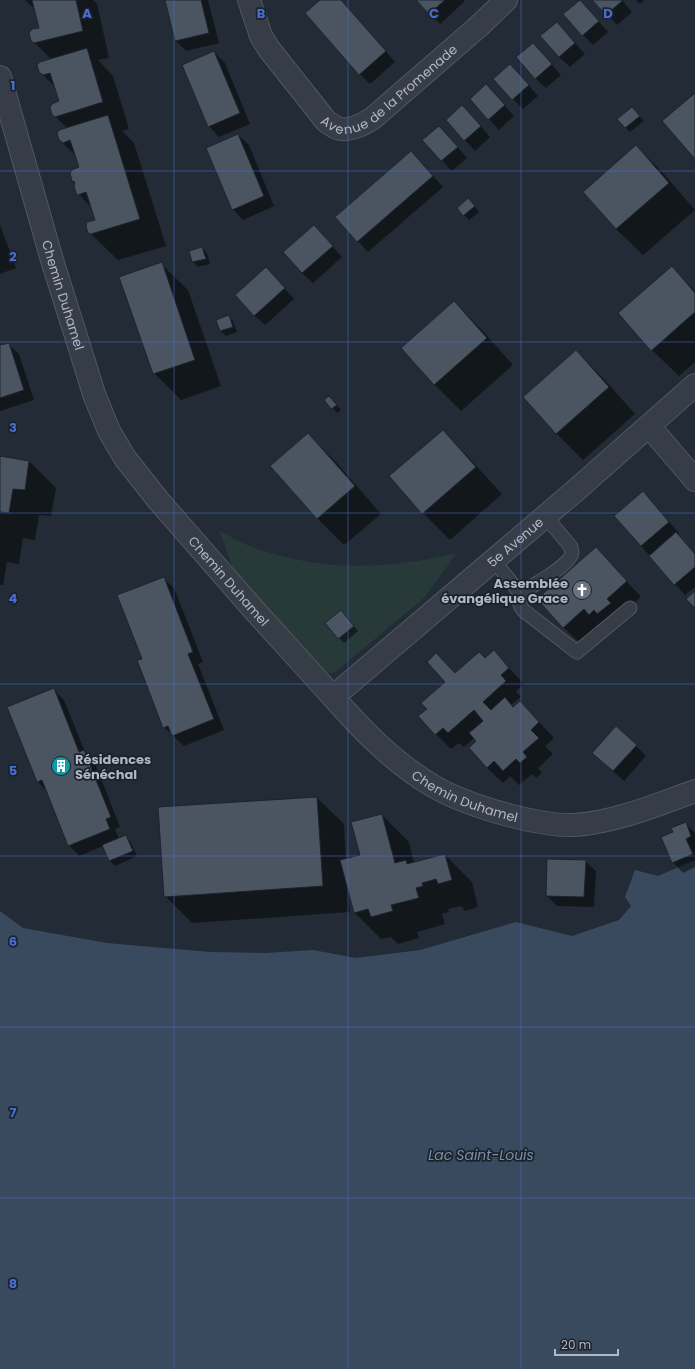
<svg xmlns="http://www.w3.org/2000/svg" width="695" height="1369" font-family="Poppins,sans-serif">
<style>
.green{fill:#273939}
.water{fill:#39495e}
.shadow{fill:#0007}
.building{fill:#4b5562;stroke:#1d242e}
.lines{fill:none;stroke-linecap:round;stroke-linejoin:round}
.service-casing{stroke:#515862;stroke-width:15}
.minor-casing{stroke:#515862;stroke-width:24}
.tertiary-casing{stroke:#515862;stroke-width:24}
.service{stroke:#363d47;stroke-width:13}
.minor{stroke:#363d47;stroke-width:22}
.tertiary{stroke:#363d47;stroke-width:22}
.grid{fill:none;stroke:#496ed2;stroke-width:1;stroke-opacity:0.55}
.labels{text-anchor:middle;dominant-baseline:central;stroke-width:3.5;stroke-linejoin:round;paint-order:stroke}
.street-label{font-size:13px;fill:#b1b8c3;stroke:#1b222c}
.poi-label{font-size:13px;font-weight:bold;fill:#b1b8c3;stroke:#1b222c;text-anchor:end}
.water-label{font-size:14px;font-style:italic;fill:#7b8fa9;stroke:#1b222c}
.grid-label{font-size:13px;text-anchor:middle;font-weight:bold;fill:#496ed2;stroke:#1b222c;stroke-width:3.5;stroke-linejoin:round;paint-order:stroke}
</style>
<rect width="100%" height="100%" fill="#232b36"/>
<path class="green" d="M219,530C230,536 241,543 252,547C260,551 270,552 278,555C339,572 397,567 457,553L425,597L338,670L331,673L325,672L235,574Z"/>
<path class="water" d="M695,860V1369H0V911L23,928L107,943L210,952L265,953L313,950L356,958L420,950L516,922L572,936L619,920L631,906L625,897L635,870L658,876Z"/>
<g class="shadow">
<path d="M25,0H93L97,4L109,58L98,60L113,76L129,129L122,131L134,143L166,246L118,260L89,232L96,220L92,208L77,192L76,183L73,180L80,168L76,156L60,140L68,129L53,114L60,102L55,87L40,72L51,59L32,40L40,29L36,10Z"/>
<path d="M166,0H208L219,43L186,51L176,41Z"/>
<path d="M322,0H341L395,62L370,84L360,74Z"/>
<path d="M418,0H464L465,1L440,24Z"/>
<path d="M593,0H622L632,12L617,25Z"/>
<path d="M636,0H644L640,4Z"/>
<path d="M590,12L608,32L593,45L583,35Z"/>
<path d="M557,23L585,54L570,67L559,57Z"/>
<path d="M214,52L225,63L250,124L219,137L209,126Z"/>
<path d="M543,54L561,75L546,88L535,78Z"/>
<path d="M520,76L538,96L523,109L513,99Z"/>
<path d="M496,96L514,116L499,130L471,99Z"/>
<path d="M637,113L644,121L630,132L625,127Z"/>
<path d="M473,117L490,137L475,151L465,140Z"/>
<path d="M238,135L249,145L274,206L243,220L233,209Z"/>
<path d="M449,137L467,158L452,171L424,140Z"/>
<path d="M636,146L663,173L695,210L643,255L616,229L584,192Z"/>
<path d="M421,162L443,187L368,252L336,217Z"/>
<path d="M473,204L479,212L469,220L458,208Z"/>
<path d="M0,225L16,268L0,274Z"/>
<path d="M324,237L342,257L313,283L302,273Z"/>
<path d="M202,248L207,253L210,264L198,267L193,262L190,251Z"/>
<path d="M161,264L188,290L221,386L181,400L154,373Z"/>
<path d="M672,267L695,291V362L679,376L652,350Z"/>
<path d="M276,279L294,299L265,325L254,315Z"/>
<path d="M454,302L481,329L513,365L461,411L435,385L402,348Z"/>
<path d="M228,316L233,321L237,332L226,336L221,331Z"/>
<path d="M8,344L19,354L34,400L0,411V346Z"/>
<path d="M576,351L603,378L635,414L583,460L556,433Z"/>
<path d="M326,400L334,402L341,410L337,413Z"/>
<path d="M443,431L469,458L502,494L450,540L423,513Z"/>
<path d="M308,435L335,461L381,514L344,545L318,519L272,466Z"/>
<path d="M0,457L29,461L56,488L51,516L39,515L35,540L23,538L19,564L7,562L3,585H0Z"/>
<path d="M643,492L679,533L677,535L695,554V587L685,595L641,546Z"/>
<path d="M596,548L641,597L605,629L599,624L579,642L563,627Z"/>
<path d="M163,578L174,588L203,662L198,664L224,730L184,746L164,727L143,659Z"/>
<path d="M346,616L358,631L344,643L339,638Z"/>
<path d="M494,652L524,684L516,691L521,697L511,705L514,708L520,702L554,738L545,746L553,754L538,768L542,773L536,778L532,774L519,785L510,776L503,783L487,768L478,742L474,738L464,747L459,743L451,749L436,734L428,709L456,674L485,659Z"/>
<path d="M54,690L64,700L85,752L94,761L120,827L115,829L119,839L125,836L130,841L137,856L115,866L110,861L103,846L79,856L69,845L47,791L38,782Z"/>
<path d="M636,746L646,756L624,781L604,763Z"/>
<path d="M317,798L344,824L346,860L361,856L382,815L409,842L414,863L445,855L472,882L478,907L465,911L461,906L448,909L449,912L442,914L445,924L417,932L419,938L398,944L391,937L381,939L355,913L349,891H348L350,912L192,923L165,896Z"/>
<path d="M685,823L695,833V867L683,873L673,862L674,833Z"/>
<path d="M585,861L596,871L594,907L557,906L547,896Z"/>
</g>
<g class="building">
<path d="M32,0H76L83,31L34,43L31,41L29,33L32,29L39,28Z"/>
<path d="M165,0H201L209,33L175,41Z"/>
<path d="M320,0H341L386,51L359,75L305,13Z"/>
<path d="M416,0H445L429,14Z"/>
<path d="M580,0L599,21L582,36L563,14Z"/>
<path d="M592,0H622V1L606,15Z"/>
<path d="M557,22L575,43L559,57L540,36Z"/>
<path d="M533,43L552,64L535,79L516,57Z"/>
<path d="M87,48L103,102L55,117L52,115L50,107L52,104L59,101L50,73L43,75L39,72L37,65L40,62Z"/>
<path d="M214,51L240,113L208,127L182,65Z"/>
<path d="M510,64L529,85L512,100L493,79Z"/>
<path d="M486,84L505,105L488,120L470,99Z"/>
<path d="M695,93V159L662,121Z"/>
<path d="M462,105L481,126L464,141L446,120Z"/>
<path d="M632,107L640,116L625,128L617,119Z"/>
<path d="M108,115L140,219L91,234L88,233L86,226L87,222L95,220L86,192L78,195L76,193L74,186L75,182L72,181L70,173L72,170L79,167L70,140L63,143L59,140L57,133L59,130Z"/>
<path d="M439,126L458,147L441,161L422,140Z"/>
<path d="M238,134L264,196L232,210L206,148Z"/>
<path d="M636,145L669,183L616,229L583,192Z"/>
<path d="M411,151L433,176L357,242L335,217Z"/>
<path d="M468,198L475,206L463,216L457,208Z"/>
<path d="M314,225L333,246L302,273L283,252Z"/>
<path d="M202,247L206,259L192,262L189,251Z"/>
<path d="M162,262L195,360L153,374L119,277Z"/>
<path d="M672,266L695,293V312L651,351L618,313Z"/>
<path d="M266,267L285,288L254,316L235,295Z"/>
<path d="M454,301L487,338L434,385L401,348Z"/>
<path d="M229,315L233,327L220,331L216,320Z"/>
<path d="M9,343L24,390L0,398V345Z"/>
<path d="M576,350L609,387L556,434L523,397Z"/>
<path d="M329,396L337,405L331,409L324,400Z"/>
<path d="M443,430L476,467L422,514L389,476Z"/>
<path d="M308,433L355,486L317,519L270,466Z"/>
<path d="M0,456L29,461L25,490L13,489L9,513L0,512Z"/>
<path d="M643,491L669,522L641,546L614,516Z"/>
<path d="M676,532L695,554V567L674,585L649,556Z"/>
<path d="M596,547L627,581L607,599L611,603L597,614L594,610L589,615L584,609L563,628L537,599Z"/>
<path d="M164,577L193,652L188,654L214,719L172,736L168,726L163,728L137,660L142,659L117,595Z"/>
<path d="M695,591V608L686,599Z"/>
<path d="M341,610L354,626L338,639L325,623Z"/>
<path d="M494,650L509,668L501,675L506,681L483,702L491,710L505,697L513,707L520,701L539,722L531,730L539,738L523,752L527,757L520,763L516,759L503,771L494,761L487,768L469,748L476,741L469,733L483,721L474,710L448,733L443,728L435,735L418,716L427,709L421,703L445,682L427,662L436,653L455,673L479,652L485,658Z"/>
<path d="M54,688L79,752L84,750L111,817L106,819L110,829L68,846L42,780L37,782L7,707Z"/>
<path d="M616,726L637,745L613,771L592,753Z"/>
<path d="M317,797L323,886L164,897L158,807Z"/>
<path d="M382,814L395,863L406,860L407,864L445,854L452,880L438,884L436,879L422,883L423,886L416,888L419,898L391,905L393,911L371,917L368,909L354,913L340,860L360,855L351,822Z"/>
<path d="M686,822L691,836L686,839L693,854L672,863L661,837L673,832L671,828Z"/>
<path d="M126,835L133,851L109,861L102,845Z"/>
<path d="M547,859L586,860L584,897L546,896Z"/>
</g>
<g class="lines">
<defs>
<g id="service">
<path d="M493,560L520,593C531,587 571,565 572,553C572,552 571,549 571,547L546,517"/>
<path d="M520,593C520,601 518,605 524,611L577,652L630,608"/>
</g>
<g id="minor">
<path id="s1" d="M249,0L261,36L269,49L326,121C329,123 332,125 335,127C346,133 363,125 373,118L479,26L506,0"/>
<path d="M649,426L695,480"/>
<path id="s2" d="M333,697C362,730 394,763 433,786C457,800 485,809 512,816C532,821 554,826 575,825C616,822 656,805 695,791"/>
</g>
<g id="tertiary">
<path id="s3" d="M0,77L52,260L81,352L94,394L109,431L125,458L158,500L255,611L333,697L575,491L695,385"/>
</g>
</defs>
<use href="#service" class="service-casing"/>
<use href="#minor" class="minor-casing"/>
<use href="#tertiary" class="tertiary-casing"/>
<use href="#service" class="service"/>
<use href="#minor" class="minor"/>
<use href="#tertiary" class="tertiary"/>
</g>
<path class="grid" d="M174,0V1369M348,0V1369M521,0V1369M0,171H695M0,342H695M0,513H695M0,684H695M0,856H695M0,1027H695M0,1198H695"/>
<defs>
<symbol id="church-disc" viewBox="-11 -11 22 22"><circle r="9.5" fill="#6b7280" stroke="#1b222c"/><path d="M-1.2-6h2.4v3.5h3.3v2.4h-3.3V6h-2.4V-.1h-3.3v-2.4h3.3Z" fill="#fff"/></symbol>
<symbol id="building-disc" viewBox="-11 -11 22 22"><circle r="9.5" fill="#0f9aa8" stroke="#1b222c"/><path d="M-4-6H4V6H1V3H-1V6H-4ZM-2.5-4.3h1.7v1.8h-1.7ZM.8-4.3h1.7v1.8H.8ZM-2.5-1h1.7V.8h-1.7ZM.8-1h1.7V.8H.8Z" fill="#fff"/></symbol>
</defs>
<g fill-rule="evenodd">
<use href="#church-disc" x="571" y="579" width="22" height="22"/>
<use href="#building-disc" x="50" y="755" width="22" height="22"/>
</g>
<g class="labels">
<g class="street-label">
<text stroke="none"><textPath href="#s1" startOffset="223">Avenue de la Promenade</textPath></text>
<text stroke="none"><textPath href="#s3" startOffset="227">Chemin Duhamel</textPath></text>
<text stroke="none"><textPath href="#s3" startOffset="958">5e Avenue</textPath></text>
<text stroke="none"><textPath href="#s3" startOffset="563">Chemin Duhamel</textPath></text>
<text stroke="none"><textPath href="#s2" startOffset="168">Chemin Duhamel</textPath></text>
</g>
<g class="poi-label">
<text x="568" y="583">Assemblée<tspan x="568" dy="15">évangélique Grace</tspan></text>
<text x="75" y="759" text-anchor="start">Résidences<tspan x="75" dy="15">Sénéchal</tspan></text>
</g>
<g class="water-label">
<text x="481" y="1155">Lac Saint-Louis</text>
</g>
</g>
<g class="grid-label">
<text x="87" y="18">A</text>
<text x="261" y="18">B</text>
<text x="434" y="18">C</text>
<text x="608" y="18">D</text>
<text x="13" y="90">1</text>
<text x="13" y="261">2</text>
<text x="13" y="432">3</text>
<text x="13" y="603">4</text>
<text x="13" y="775">5</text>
<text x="13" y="946">6</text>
<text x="13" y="1117">7</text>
<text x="13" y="1288">8</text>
</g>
<path d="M555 1349v6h63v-6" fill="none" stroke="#b1b8c3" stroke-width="2"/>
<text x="561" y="1349" font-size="12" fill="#b1b8c3" stroke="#1b222c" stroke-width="3" paint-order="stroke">20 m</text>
</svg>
